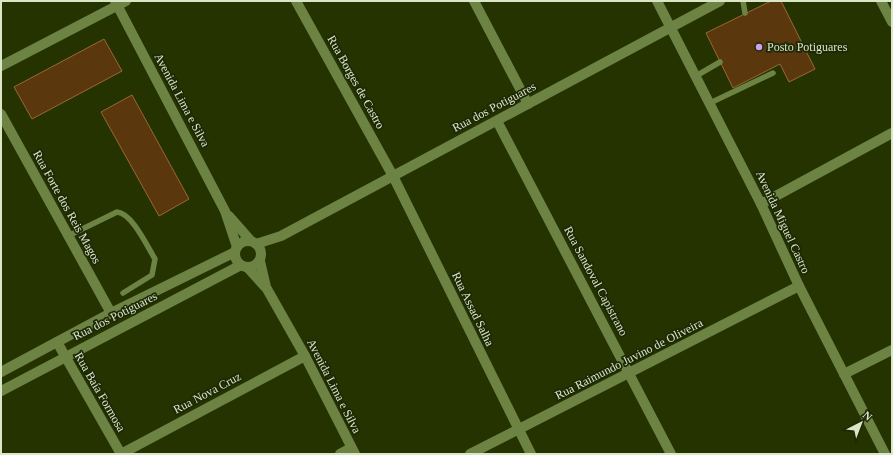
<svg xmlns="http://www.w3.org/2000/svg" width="893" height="455" font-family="'Times New Roman',serif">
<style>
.building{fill:#5b370e;stroke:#9a6835}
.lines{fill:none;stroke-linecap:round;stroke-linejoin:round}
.lane{stroke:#6d8343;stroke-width:5.5}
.street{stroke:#6d8343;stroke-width:10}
.secondary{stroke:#6d8343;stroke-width:10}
.poi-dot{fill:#c7a6ef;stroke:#1d2806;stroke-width:1.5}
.labels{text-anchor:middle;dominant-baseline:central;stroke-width:3.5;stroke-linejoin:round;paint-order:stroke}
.poi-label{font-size:12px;fill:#dae7c6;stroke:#1d2806;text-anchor:start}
.street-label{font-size:12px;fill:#dae7c6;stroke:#1d2806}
</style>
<rect width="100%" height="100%" fill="#253300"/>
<g class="building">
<path d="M771,1H781L815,69L789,82L780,64L733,88L706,33Z"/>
<path d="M104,39L122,71L32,119L14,87Z"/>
<path d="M132,95L189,199L159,216L101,112Z"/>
</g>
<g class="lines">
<g class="lane">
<path d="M743,1L745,13"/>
<path d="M696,76L720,62"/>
<path d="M710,103L773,73"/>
<path d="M68,236L117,212C132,213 147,246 155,259L152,275L123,293"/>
</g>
<g class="street">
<path d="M296,1L393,176L531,454"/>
<path d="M474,1L528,104"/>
<path d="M881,1L892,22"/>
<path d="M1,66L126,1"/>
<path d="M1,114L111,313"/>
<path d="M497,121L671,454"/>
<path d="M761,204L892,133"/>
<path d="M57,342L121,454"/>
<path d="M844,374L892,350"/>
<path d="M121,454L305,356"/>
<path d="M340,454L351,448"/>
<path d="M470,454L799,286"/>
</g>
<g class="secondary">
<path d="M115,1L225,211L237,247"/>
<path d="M657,1L761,204L799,286L885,454"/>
<path d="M229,216L251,241"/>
<circle cx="248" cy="254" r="13"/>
<path d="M256,244L281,236L720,1"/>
<path d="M260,261L266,287"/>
<path d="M247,267L267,289L305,356L355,454"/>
<path d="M1,372L111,313L235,252"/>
<path d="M1,391L241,265"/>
</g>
</g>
<circle class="poi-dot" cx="759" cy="47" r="4"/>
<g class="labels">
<g class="poi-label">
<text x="767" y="47">Posto Potiguares</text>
</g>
<g class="street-label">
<text transform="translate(356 82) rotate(61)">Rua Borges de Castro</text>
<text transform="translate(182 100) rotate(62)">Avenida Lima e Silva</text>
<text transform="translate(494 107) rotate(-28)">Rua dos Potiguares</text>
<text transform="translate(67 207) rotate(61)">Rua Forte dos Reis Magos</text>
<text transform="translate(783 222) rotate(65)">Avenida Miguel Castro</text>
<text transform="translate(596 281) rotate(62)">Rua Sandoval Capistrano</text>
<text transform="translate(473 309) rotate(64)">Rua Assad Salha</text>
<text transform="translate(115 316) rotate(-27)">Rua dos Potiguares</text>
<text transform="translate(629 359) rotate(-27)">Rua Raimundo Juvino de Oliveira</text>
<text transform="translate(334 386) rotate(63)">Avenida Lima e Silva</text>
<text transform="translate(100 392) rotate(60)">Rua Baía Formosa</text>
<text transform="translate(207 393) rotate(-28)">Rua Nova Cruz</text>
</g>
</g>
<rect width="893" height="455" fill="none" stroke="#dae7c6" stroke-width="4"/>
<g transform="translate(861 423) rotate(42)" stroke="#1d2806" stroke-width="3" paint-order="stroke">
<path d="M0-3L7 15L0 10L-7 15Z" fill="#dae7c6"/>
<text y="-6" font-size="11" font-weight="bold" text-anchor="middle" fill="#dae7c6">N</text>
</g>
</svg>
